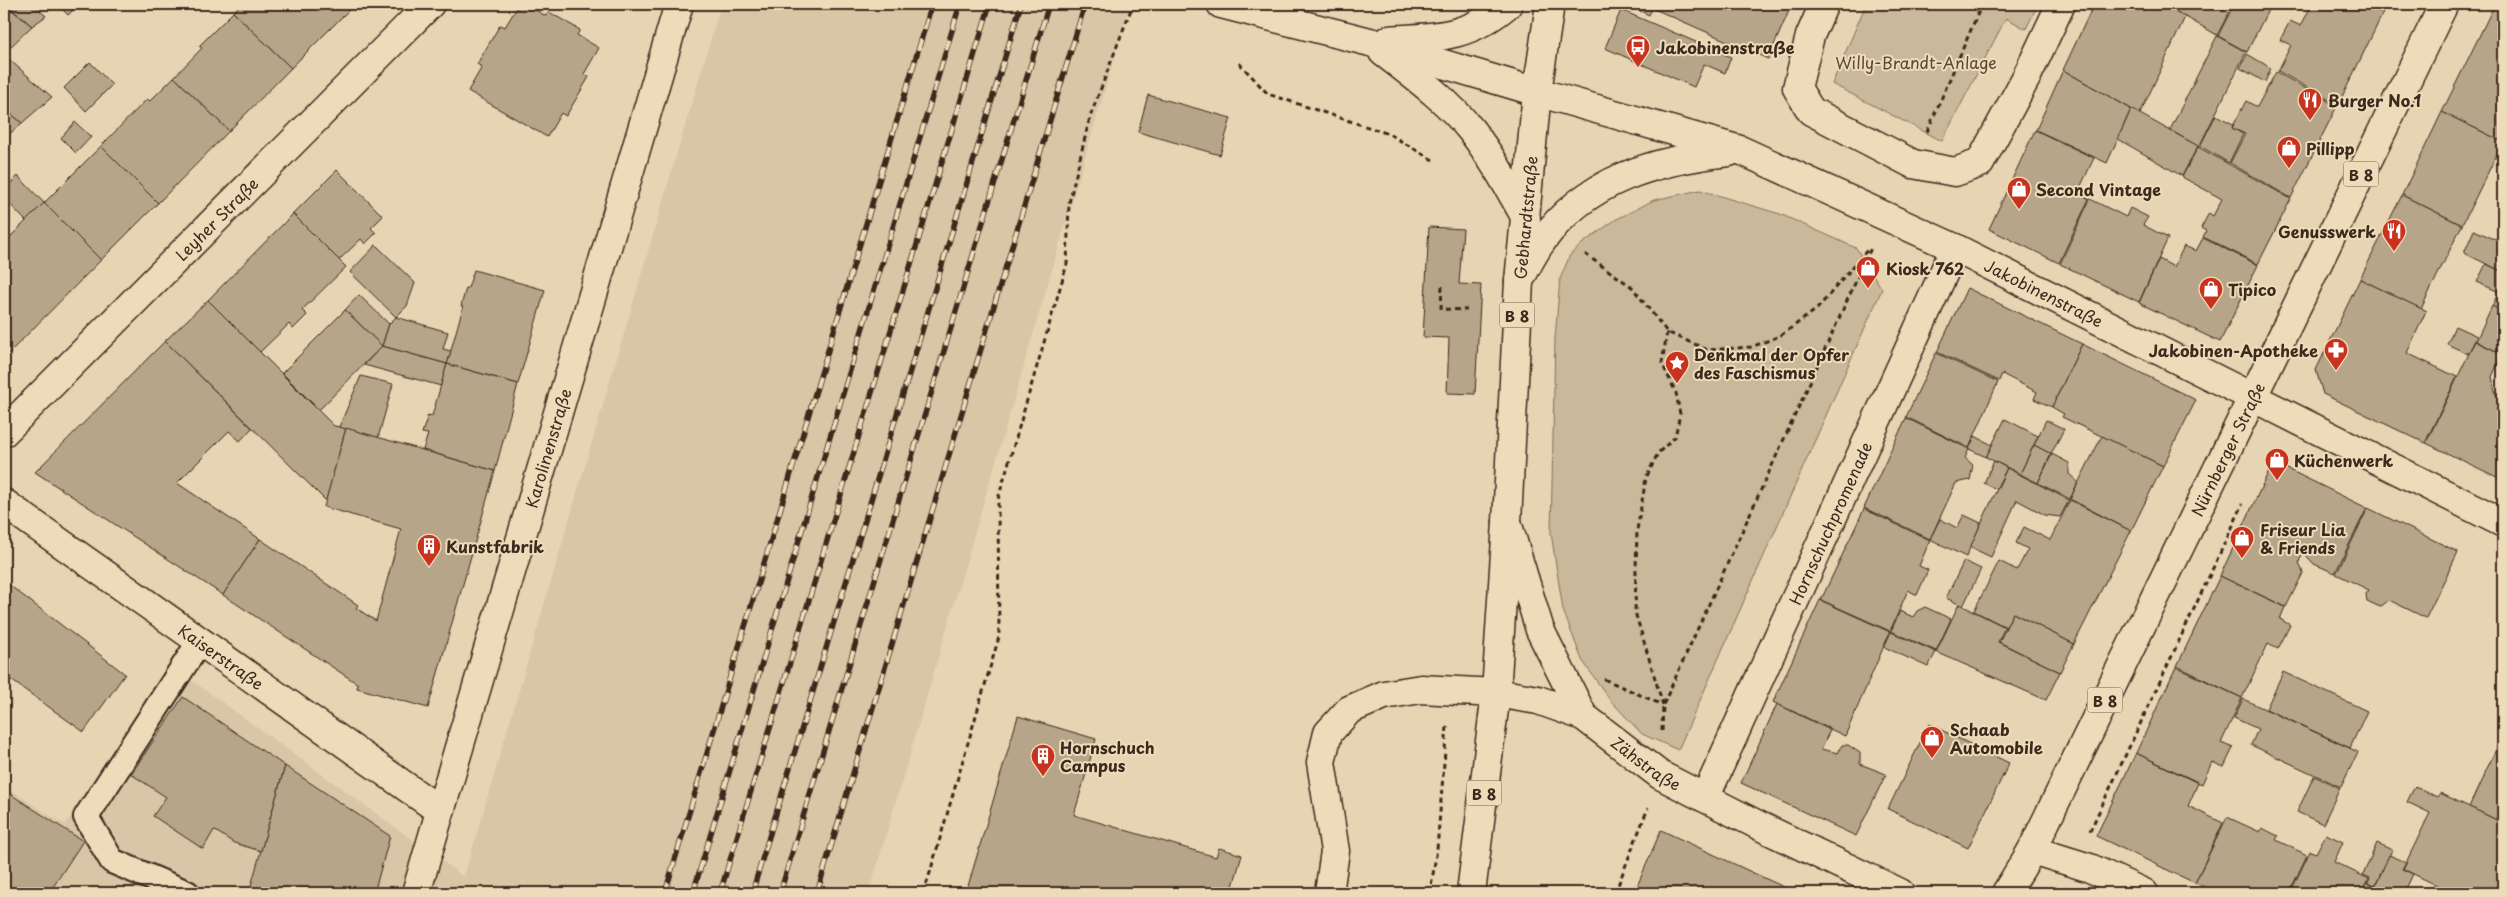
<svg xmlns="http://www.w3.org/2000/svg" width="2507" height="897" font-family="'Playpen Sans',sans-serif">
<style>
.built{fill:#d9c6a6}
.green{fill:#cab89a;stroke:#82715c}
.building{fill:#b7a589;stroke:#3b2a1e}
.lines{fill:none;stroke-linecap:round;stroke-linejoin:round}
.service-casing{stroke:#3b2a1e;stroke-width:28}
.minor-casing{stroke:#3b2a1e;stroke-width:31}
.tertiary-casing{stroke:#3b2a1e;stroke-width:31}
.primary-casing{stroke:#3b2a1e;stroke-width:31}
.path{stroke:#3b2a1e;stroke-width:3;stroke-dasharray:5 4;stroke-linecap:butt}
.service{stroke:#eedbb9;stroke-width:24}
.minor{stroke:#eedbb9;stroke-width:28}
.tertiary{stroke:#eedbb9;stroke-width:28}
.primary{stroke:#eedbb9;stroke-width:28}
.rail-casing{stroke:#3b2a1e;stroke-width:5.5}
.rail{stroke:#eedbb9;stroke-width:4;stroke-dasharray:11;stroke-linecap:butt}
.labels{text-anchor:middle;dominant-baseline:central;stroke-width:4;stroke-linejoin:round;paint-order:stroke}
.shield{fill:#eedbb9;stroke:#715f4c;stroke-width:1}
.shield-label{font-size:15px;font-weight:bold;fill:#3b2a1e}
.poi-label{font-size:16px;font-weight:bold;fill:#3b2a1e;stroke:#eedbb9;text-anchor:start}
.park-label{font-size:16px;fill:#584637;stroke:#eedbb9}
.street-label{font-size:16px;fill:#3b2a1e;stroke:#eedbb9}
</style>
<rect width="100%" height="100%" fill="#e7d4b3"/>
<filter id="ink" filterUnits="userSpaceOnUse"><feTurbulence type="fractalNoise" baseFrequency=".02" numOctaves="2"/><feDisplacementMap in="SourceGraphic" scale="10" xChannelSelector="R" yChannelSelector="G"/><feConvolveMatrix kernelMatrix="1 2 1 2 8 2 1 2 1" color-interpolation-filters="sRGB"/></filter>
<g filter="url(#ink)">
<path class="built" d="M721,4H1130L869,893H4V786L65,825L172,666L464,877Z"/>
<g class="green">
<path d="M1866,4H2038L2026,29L2006,18L1942,141L1832,84Z"/>
<path d="M1700,190L1780,214L1856,248L1882,289L1678,750L1642,734L1610,700L1582,660L1563,610L1551,533L1555,338L1560,279L1570,255L1583,243L1615,220L1654,200Z"/>
</g>
<g class="building">
<path d="M4,4L32,26L4,53Z"/>
<path d="M6,4H33L46,16L32,26Z"/>
<path d="M57,4H80L68,15Z"/>
<path d="M241,4H350L352,7L291,68L233,12Z"/>
<path d="M519,4H525L546,16L549,12L580,30L577,35L599,48L584,74L589,77L566,116L561,113L547,137L468,91L482,67L477,64L500,25L505,27Z"/>
<path d="M1625,4H1650L1649,7L1652,8L1649,15Z"/>
<path d="M1650,4H1792L1768,59L1652,8L1649,7Z"/>
<path d="M2094,4H2163L2185,17L2140,114L2063,70Z"/>
<path d="M2163,4H2213L2229,13L2217,35Z"/>
<path d="M2234,4H2271L2247,52L2218,36Z"/>
<path d="M2312,4H2364L2383,13L2338,105L2278,71L2291,45L2280,40L2290,21L2301,26Z"/>
<path d="M2365,4H2388L2383,13Z"/>
<path d="M2495,4H2503V142L2442,112Z"/>
<path d="M1621,10L1731,57L1725,73L1704,64L1694,87L1605,48Z"/>
<path d="M233,12L291,68L229,131L174,77L202,48L199,46Z"/>
<path d="M2217,36L2246,52L2199,147L2170,130Z"/>
<path d="M2247,54L2271,68L2265,82L2240,68Z"/>
<path d="M4,55L52,97L22,123L4,108Z"/>
<path d="M90,62L112,85L86,111L64,88Z"/>
<path d="M2063,70L2131,109L2107,163L2036,130Z"/>
<path d="M2276,72L2337,106L2291,198L2230,163L2245,134L2232,128L2246,101L2257,107Z"/>
<path d="M174,77L229,131L158,203L101,146L147,99L150,101Z"/>
<path d="M1148,95L1231,118L1220,155L1138,132Z"/>
<path d="M4,108L22,123L4,139Z"/>
<path d="M2131,109L2198,146L2182,176L2118,139Z"/>
<path d="M2442,112L2503,142L2462,225L2402,195Z"/>
<path d="M2216,115L2233,124L2232,128L2243,134L2229,163L2200,146Z"/>
<path d="M75,122L91,137L76,153L61,138Z"/>
<path d="M2035,130L2094,158L2078,192L2089,199L2059,263L1989,229Z"/>
<path d="M101,146L158,203L101,260L44,203Z"/>
<path d="M2198,147L2291,199L2258,264L2203,237L2206,231L2201,228L2209,213L2213,216L2222,199L2182,177Z"/>
<path d="M337,170L383,216L371,228L376,233L365,244L361,239L339,260L293,214Z"/>
<path d="M18,176L44,203L26,221L4,198V190Z"/>
<path d="M2402,195L2462,225L2421,309L2360,279Z"/>
<path d="M2090,199L2126,217L2130,208L2148,217L2143,225L2168,238L2139,302L2060,264Z"/>
<path d="M44,203L101,260L4,358V243Z"/>
<path d="M293,214L346,267L302,310L307,315L293,329L289,324L260,352L208,300Z"/>
<path d="M1429,227L1463,229L1459,284L1481,285L1475,394L1447,393L1449,338L1423,337Z"/>
<path d="M2474,230L2503,243V272L2464,253Z"/>
<path d="M2203,238L2258,265L2220,342L2139,303L2159,259L2174,267L2184,246L2196,251Z"/>
<path d="M376,245L415,283L407,306L396,317L350,272Z"/>
<path d="M2486,264L2503,272V283L2499,292L2477,282Z"/>
<path d="M474,270L545,290L518,384L447,364L463,307L461,306L466,288H468Z"/>
<path d="M2360,279L2426,311L2407,353L2457,377L2425,443L2323,394L2316,370Z"/>
<path d="M2503,283V312L2492,306Z"/>
<path d="M1967,288L2082,344L2052,407L2034,399L2037,392L2002,374L1999,381L1937,352Z"/>
<path d="M359,295L389,324L382,346L345,310Z"/>
<path d="M208,300L334,426L346,428L326,501L165,341Z"/>
<path d="M2492,306L2503,312L2502,354L2476,341Z"/>
<path d="M345,310L382,346L319,410L282,373Z"/>
<path d="M396,317L448,332L443,349L451,351L447,364L382,346L389,324Z"/>
<path d="M2455,326L2477,336L2468,354L2447,344Z"/>
<path d="M165,341L252,428L240,441L229,431L177,483L260,539L223,595L35,472Z"/>
<path d="M2475,341L2502,354L2492,377L2496,395L2498,397L2503,391V480L2426,443Z"/>
<path d="M2082,344L2196,400L2163,466L2062,417L2064,414L2052,407Z"/>
<path d="M382,346L447,364L441,386L364,365Z"/>
<path d="M1936,353L1998,382L1969,448L1906,417Z"/>
<path d="M447,364L518,384L495,471L423,450L428,434L422,433L428,415L432,416Z"/>
<path d="M361,376L393,384L378,438L339,427Z"/>
<path d="M1906,418L1969,449L1965,458L1973,465L1970,480L1956,483L1930,539L1864,508Z"/>
<path d="M2005,419L2038,436L2020,474L1986,457Z"/>
<path d="M2046,420L2064,429L2051,454L2034,445Z"/>
<path d="M346,428L495,471L428,708L357,688L358,684L223,595L260,539L358,605L356,608L376,621L401,529L324,507Z"/>
<path d="M1975,436L1992,445L1986,457L1969,449Z"/>
<path d="M2102,436L2163,466L2131,531L2070,499Z"/>
<path d="M2034,445L2051,454L2038,483L2020,474Z"/>
<path d="M2052,454L2069,463V474L2078,482L2070,499L2038,483Z"/>
<path d="M1994,461L2007,468L1996,489L1984,483Z"/>
<path d="M2273,462L2367,508L2335,573L2314,564L2303,552L2299,562L2303,573L2286,607L2220,576Z"/>
<path d="M2007,468L2069,500L2060,517L2045,515L2017,500L1991,557L1970,547Z"/>
<path d="M2070,500L2131,531L2074,644L2013,613L2006,627L1974,611L1999,561L2017,570L2028,549L2016,543L2024,527L2050,540Z"/>
<path d="M2368,508L2458,552L2426,618L2389,600L2380,607L2367,601L2366,594L2369,590L2336,574Z"/>
<path d="M1864,509L1930,540L1919,566L1928,570L1917,595L1908,590L1890,631L1821,600Z"/>
<path d="M1964,515L1981,523L1966,557L1930,539L1940,519L1957,528Z"/>
<path d="M1964,561L1981,569L1963,606L1946,598Z"/>
<path d="M2220,576L2285,607L2280,619L2290,625L2278,649L2268,644L2242,698L2177,666Z"/>
<path d="M4,581L125,674L84,732L4,675Z"/>
<path d="M1820,600L1890,632L1845,736L1773,702Z"/>
<path d="M1959,604L2005,627L1998,642L2060,672L2046,700L1936,652Z"/>
<path d="M1925,607L1951,619L1936,651L1891,631L1900,611L1913,617L1917,611Z"/>
<path d="M2013,613L2074,644L2060,672L1999,642Z"/>
<path d="M1891,632L1936,652L1928,667L1884,647Z"/>
<path d="M2176,667L2242,698L2221,743L2233,748L2224,767L2212,762L2202,784L2136,753Z"/>
<path d="M2283,672L2367,711L2350,748L2266,709Z"/>
<path d="M183,697L285,766L261,851L234,843L214,830L203,849L153,816L166,797L131,774Z"/>
<path d="M2243,699L2358,752L2341,787L2251,745L2258,729L2234,718Z"/>
<path d="M1777,704L1830,730L1821,749L1838,753L1842,745H1848L1860,753V764L1886,774L1856,836L1741,783Z"/>
<path d="M1018,716L1096,739L1074,815L1216,857L1219,848L1242,855L1231,893H966Z"/>
<path d="M1929,724L2009,763L1968,848L1888,809Z"/>
<path d="M2499,743L2503,745V823L2469,807Z"/>
<path d="M2136,753L2198,783L2188,806L2223,823L2195,883L2096,836Z"/>
<path d="M285,766L390,836L374,893H249Z"/>
<path d="M2314,776L2340,788L2323,824L2297,812Z"/>
<path d="M2415,786L2437,797L2440,793L2503,823V893H2453L2403,869L2430,813L2407,802Z"/>
<path d="M4,790L83,841L49,893H4Z"/>
<path d="M2227,817L2260,832L2262,828L2278,836L2276,840L2307,855L2289,893H2218L2195,883Z"/>
<path d="M1661,830L1788,889L1786,893H1639L1635,891Z"/>
<path d="M2326,834L2343,842L2334,862L2369,879L2362,893H2290L2310,851L2316,853Z"/>
<path d="M2377,843L2392,850L2375,886L2368,883L2370,878L2363,875Z"/>
<path d="M2389,855L2406,862L2402,869L2413,874L2404,893H2389L2375,887Z"/>
<path d="M2367,883L2388,893H2362Z"/>
</g>
<g class="lines">
<defs>
<path id="service" d="M187,893L112,861L86,817L200,641"/>
<g id="minor">
<path d="M1824,4L1810,36L1797,88L1811,111L1913,164L1955,172L1980,163L2026,78L2061,4"/>
<path d="M2252,397L2503,523"/>
<path id="s1" d="M4,432L430,4"/>
<path id="s2" d="M4,503L439,810"/>
<path id="s3" d="M1705,798L1955,248"/>
<path d="M2032,850L2090,868L2144,893"/>
<path d="M1329,893L1335,851L1321,762L1328,733L1349,710L1384,695L1421,689L1496,693"/>
</g>
<g id="tertiary">
<path id="s4" d="M1221,4L1370,42L1537,92L1740,150L1955,248L2252,397"/>
<path d="M1389,40C1438,37 1468,38 1508,4"/>
<path d="M1383,52C1414,76 1447,100 1471,130C1492,157 1509,188 1526,218"/>
<path d="M1519,281C1526,268 1533,253 1542,241C1586,179 1657,160 1729,152"/>
<path id="s5" d="M1507,522L1540,630L1583,716L1660,775L1760,826L1900,893"/>
<path d="M1496,693L1538,700L1583,716"/>
<path id="s6" d="M416,893L679,4"/>
</g>
<g id="primary">
<path id="s7" d="M1471,893L1496,693L1507,522L1519,281L1537,92L1550,4"/>
<path id="s8" d="M2006,893L2032,850L2444,4"/>
</g>
</defs>
<use href="#service" class="service-casing"/>
<use href="#minor" class="minor-casing"/>
<use href="#tertiary" class="tertiary-casing"/>
<use href="#primary" class="primary-casing"/>
<g class="path">
<path d="M1239,63L1268,94L1389,134L1433,160"/>
<path d="M1927,132L1982,4"/>
<path d="M1585,254L1632,287L1667,332L1708,350L1751,347L1780,336L1817,309L1869,248"/>
<path d="M1442,286L1441,309L1467,310"/>
<path d="M1604,679L1663,705"/>
<path d="M1663,705L1635,612L1637,530L1646,478L1658,453L1675,437L1680,414L1676,393L1662,363L1667,332"/>
<path d="M1662,731L1663,705L1871,248"/>
<path d="M2090,831L2243,504"/>
<path d="M924,893L999,637L998,499L1067,264L1069,203L1090,117L1133,4"/>
<path d="M1430,893L1437,849L1447,726"/>
<path d="M1615,893L1648,808"/>
</g>
<use href="#service" class="service"/>
<use href="#minor" class="minor"/>
<use href="#tertiary" class="tertiary"/>
<use href="#primary" class="primary"/>
<defs>
<g id="rail">
<path d="M665,893L932,4"/>
<path d="M693,893L960,4"/>
<path d="M720,893L990,4"/>
<path d="M752,893L1021,4"/>
<path d="M780,893L1049,4"/>
<path d="M817,893L1085,4"/>
</g>
</defs>
<use href="#rail" class="rail-casing"/>
<use href="#rail" class="rail"/>
</g>
</g>
<defs>
<symbol id="bus-pin" viewBox="-11 -11 22 30"><path d="M0 17L-7.5 6A9.5 9.5 0 1 1 7.5 6Z" fill="#c8321e" stroke="#eedbb9"/><path d="M-5-6H5V4H4V6H2V4H-2V6H-4V4H-5ZM-3.5-4V0h7V-4ZM-3.5 1.2v1.5H-2V1.2ZM2 1.2v1.5H3.5V1.2Z" fill="#fff"/></symbol>
<symbol id="restaurant-pin" viewBox="-11 -11 22 30"><path d="M0 17L-7.5 6A9.5 9.5 0 1 1 7.5 6Z" fill="#c8321e" stroke="#eedbb9"/><path d="M-5-6h1v4h1v-4h1v4h1v-4h1v5L-1.5 .5V6h-2V.5L-5-1ZM5-6V6H3V1.5H1.5Q1.5-4 5-6Z" fill="#fff"/></symbol>
<symbol id="shop-pin" viewBox="-11 -11 22 30"><path d="M0 17L-7.5 6A9.5 9.5 0 1 1 7.5 6Z" fill="#c8321e" stroke="#eedbb9"/><path d="M-5-2.5h2.3a2.7 3.5 0 0 1 5.4 0H5L5.5 6h-11ZM-1.5-2.5h3a1.5 2.3 0 0 0-3 0Z" fill="#fff"/></symbol>
<symbol id="pharmacy-pin" viewBox="-11 -11 22 30"><path d="M0 17L-7.5 6A9.5 9.5 0 1 1 7.5 6Z" fill="#c8321e" stroke="#eedbb9"/><path d="M-2-6h4v4h4v4h-4v4h-4v-4h-4v-4h4Z" fill="#fff"/></symbol>
<symbol id="sight-pin" viewBox="-11 -11 22 30"><path d="M0 17L-7.5 6A9.5 9.5 0 1 1 7.5 6Z" fill="#c8321e" stroke="#eedbb9"/><path d="M0-6L1.8-2.2L6-1.7L2.9 1.2L3.7 5.4L0 3.3L-3.7 5.4L-2.9 1.2L-6-1.7L-1.8-2.2Z" fill="#fff"/></symbol>
<symbol id="building-pin" viewBox="-11 -11 22 30"><path d="M0 17L-7.5 6A9.5 9.5 0 1 1 7.5 6Z" fill="#c8321e" stroke="#eedbb9"/><path d="M-4-6H4V6H1V3H-1V6H-4ZM-2.5-4.3h1.7v1.8h-1.7ZM.8-4.3h1.7v1.8H.8ZM-2.5-1h1.7V.8h-1.7ZM.8-1h1.7V.8H.8Z" fill="#fff"/></symbol>
</defs>
<g fill-rule="evenodd">
<use href="#bus-pin" x="1624" y="33" width="28" height="38"/>
<use href="#restaurant-pin" x="2296" y="86" width="28" height="38"/>
<use href="#shop-pin" x="2275" y="134" width="28" height="38"/>
<use href="#shop-pin" x="2005" y="175" width="28" height="38"/>
<use href="#restaurant-pin" x="2380" y="217" width="28" height="38"/>
<use href="#shop-pin" x="1854" y="254" width="28" height="38"/>
<use href="#shop-pin" x="2197" y="275" width="28" height="38"/>
<use href="#pharmacy-pin" x="2322" y="336" width="28" height="38"/>
<use href="#sight-pin" x="1663" y="349" width="28" height="38"/>
<use href="#shop-pin" x="2263" y="446" width="28" height="38"/>
<use href="#shop-pin" x="2228" y="524" width="28" height="38"/>
<use href="#building-pin" x="415" y="532" width="28" height="38"/>
<use href="#shop-pin" x="1918" y="724" width="28" height="38"/>
<use href="#building-pin" x="1029" y="742" width="28" height="38"/>
</g>
<g class="labels">
<g class="shield">
<rect x="2343.5" y="161.5" width="35" height="25" rx="4"/>
<rect x="1499.5" y="302.5" width="35" height="25" rx="4"/>
<rect x="2087.5" y="687.5" width="35" height="25" rx="4"/>
<rect x="1466.5" y="780.5" width="35" height="25" rx="4"/>
</g>
<g class="shield-label">
<text x="2361" y="174">B 8</text>
<text x="1517" y="315">B 8</text>
<text x="2105" y="700">B 8</text>
<text x="1484" y="793">B 8</text>
</g>
<g class="poi-label">
<text x="1656" y="47">Jakobinenstraße</text>
<text x="2328" y="100">Burger No.1</text>
<text x="2306" y="148">Pillipp</text>
<text x="2036" y="189">Second Vintage</text>
<text x="2376" y="231" text-anchor="end">Genusswerk</text>
<text x="1886" y="268">Kiosk 762</text>
<text x="2228" y="289">Tipico</text>
<text x="2318" y="350" text-anchor="end">Jakobinen-Apotheke</text>
<text x="1694" y="354">Denkmal der Opfer<tspan x="1694" dy="18">des Faschismus</tspan></text>
<text x="2294" y="460">Küchenwerk</text>
<text x="2260" y="529">Friseur Lia<tspan x="2260" dy="18">&amp; Friends</tspan></text>
<text x="446" y="546">Kunstfabrik</text>
<text x="1950" y="729">Schaab<tspan x="1950" dy="18">Automobile</tspan></text>
<text x="1060" y="747">Hornschuch<tspan x="1060" dy="18">Campus</tspan></text>
</g>
<g class="park-label">
<text x="1916" y="62">Willy-Brandt-Anlage</text>
</g>
<g class="street-label">
<text stroke="none"><textPath href="#s1" startOffset="301">Leyher Straße</textPath></text>
<text stroke="none"><textPath href="#s7" startOffset="678">Gebhardtstraße</textPath></text>
<text stroke="none"><textPath href="#s4" startOffset="875">Jakobinenstraße</textPath></text>
<text stroke="none"><textPath href="#s6" startOffset="464">Karolinenstraße</textPath></text>
<text stroke="none"><textPath href="#s8" startOffset="496">Nürnberger Straße</textPath></text>
<text stroke="none"><textPath href="#s3" startOffset="302">Hornschuchpromenade</textPath></text>
<text stroke="none"><textPath href="#s2" startOffset="266">Kaiserstraße</textPath></text>
<text stroke="none"><textPath href="#s5" startOffset="288">Zähstraße</textPath></text>
</g>
</g>
<rect width="2507" height="897" fill="none" stroke="#eedbb9" stroke-width="20"/>
<rect x="10" y="10" width="2487" height="877" fill="none" stroke="#3b2a1e" stroke-width="2" filter="url(#ink)"/>
</svg>
